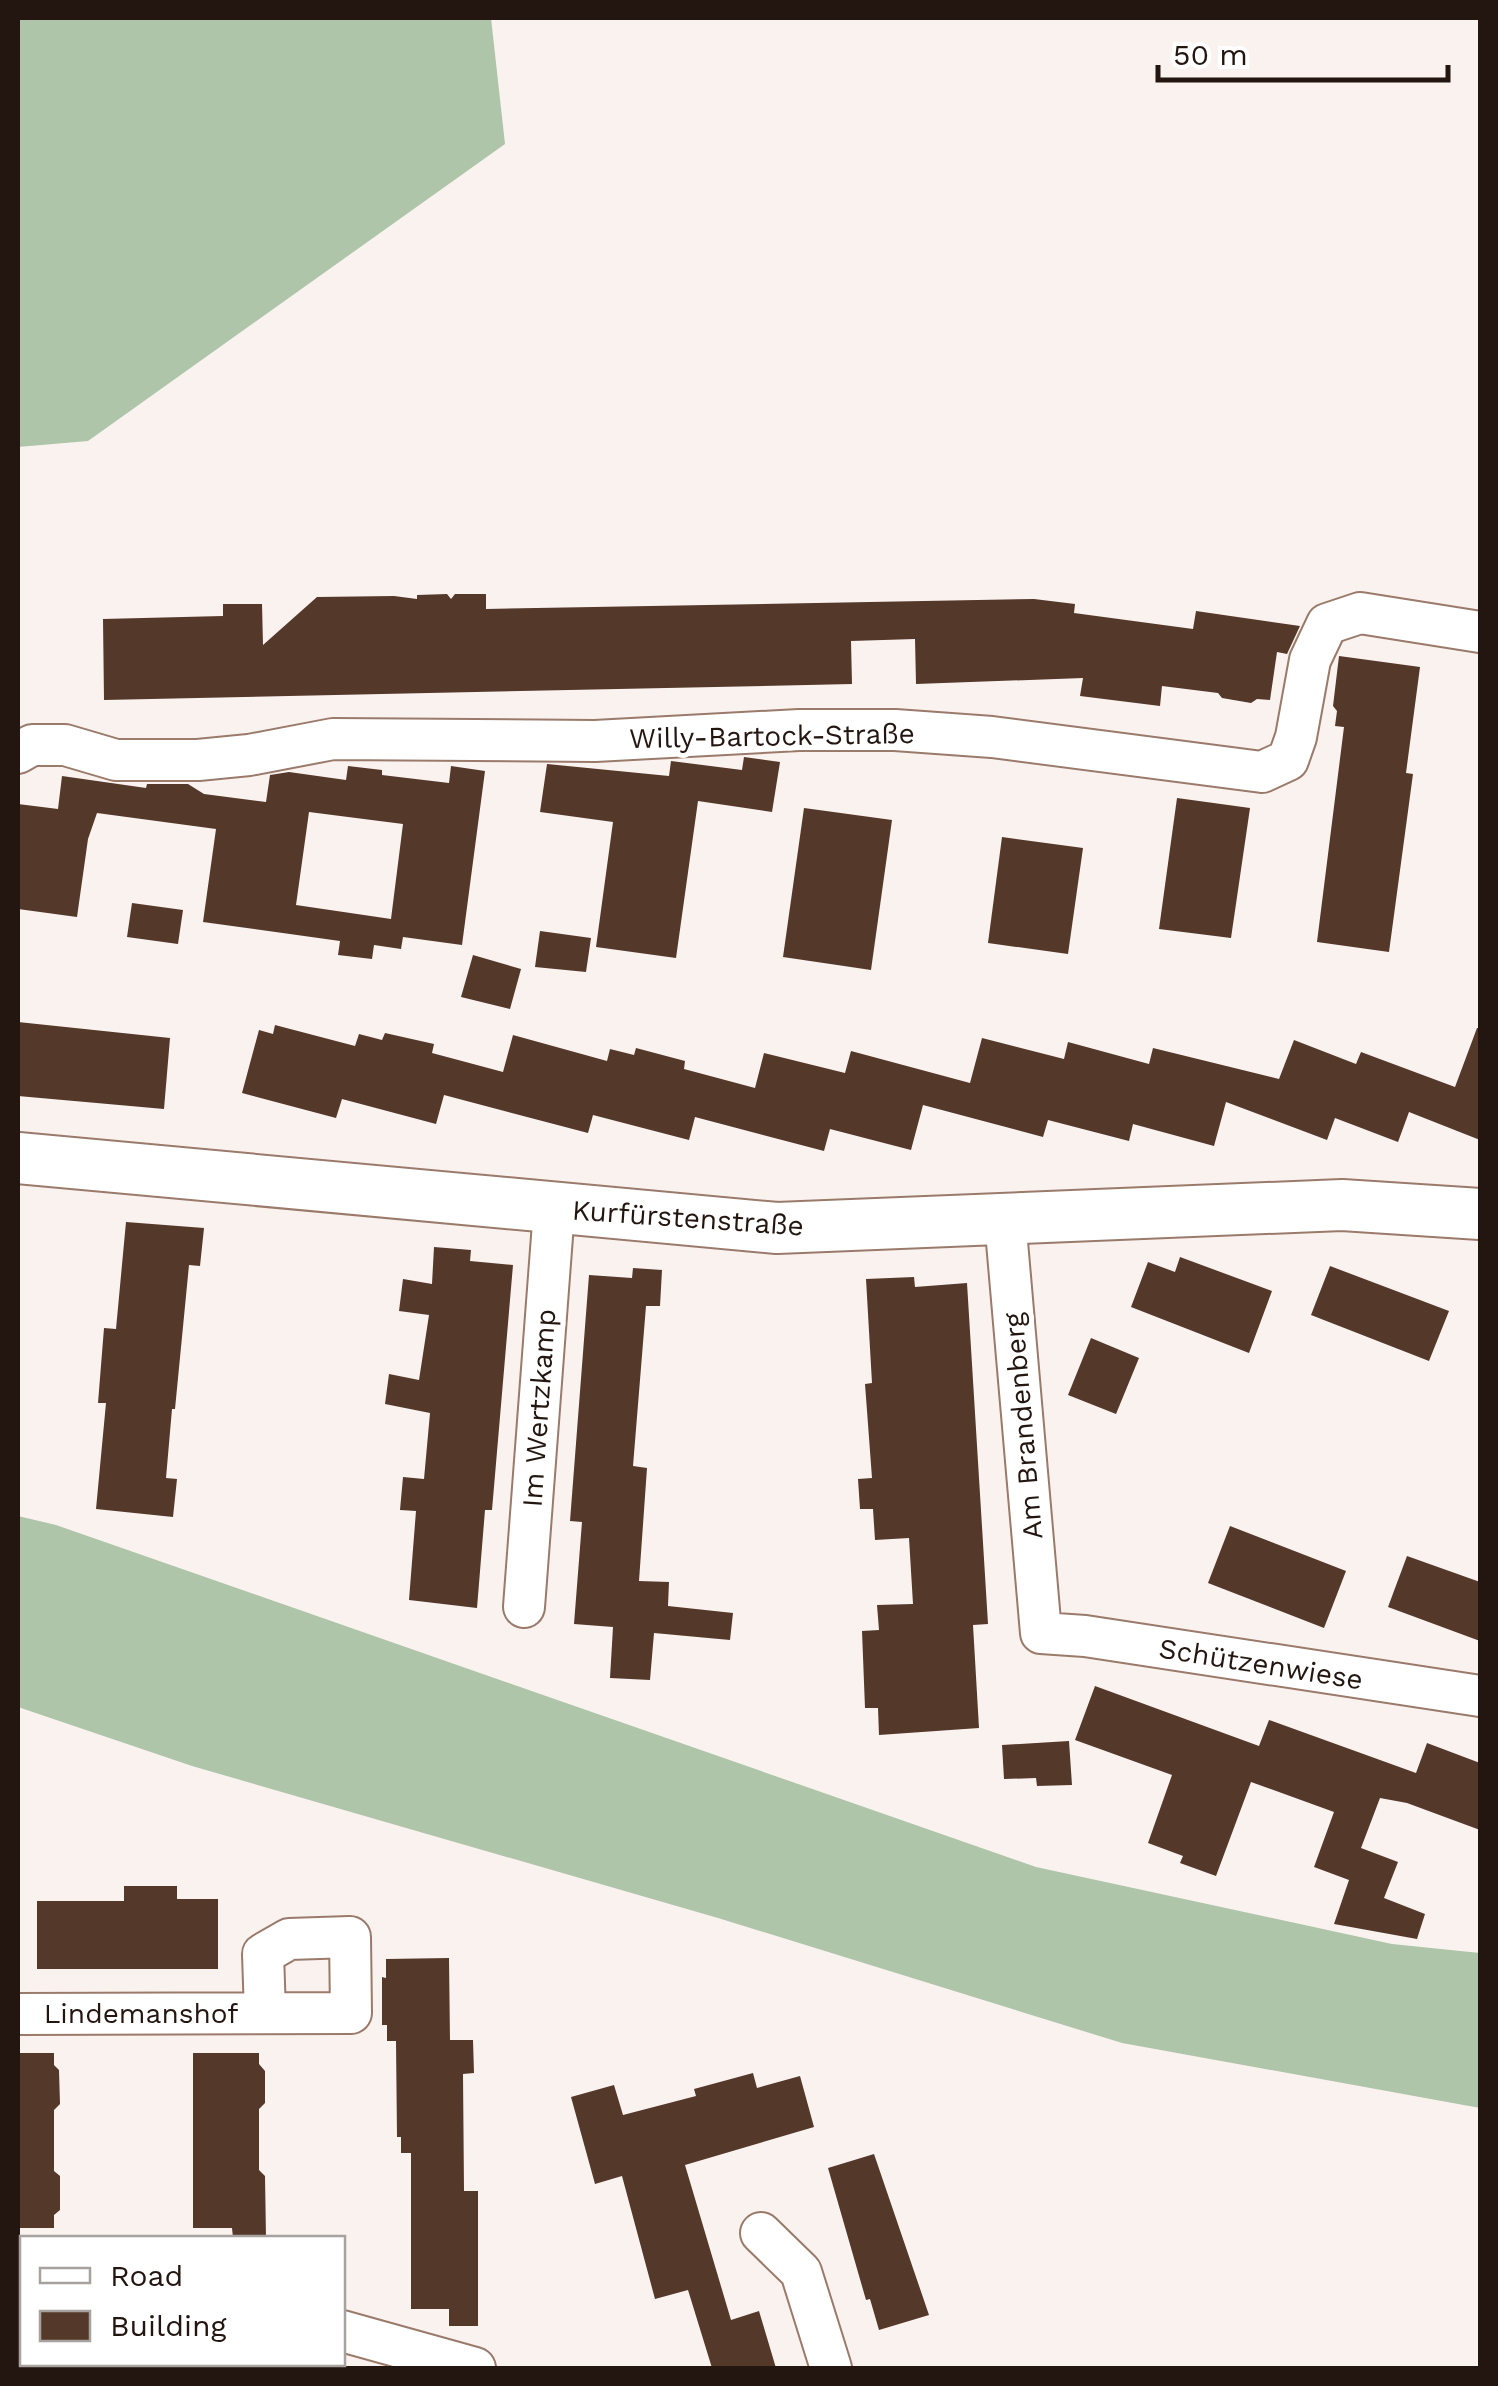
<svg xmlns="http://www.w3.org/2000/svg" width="1498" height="2386" font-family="'Work Sans',sans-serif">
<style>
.forest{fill:#aec5a9}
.building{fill:#54382a;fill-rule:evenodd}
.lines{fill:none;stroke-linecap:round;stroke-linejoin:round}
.minor-casing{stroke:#9a7a6a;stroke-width:44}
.tertiary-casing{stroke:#9a7a6a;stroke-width:54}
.minor{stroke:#fff;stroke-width:40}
.tertiary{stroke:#fff;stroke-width:50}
.labels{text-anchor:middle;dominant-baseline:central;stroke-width:10;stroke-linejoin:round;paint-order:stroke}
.street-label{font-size:28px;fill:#231610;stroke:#fff}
</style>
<rect width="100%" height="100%" fill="#faf2ef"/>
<g class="forest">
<path d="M18,18H491L505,144L88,441L18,447Z"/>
<path d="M18,1516L56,1525L1036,1867L1392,1944L1480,1953V2108L1122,2043L718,1918L192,1766L18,1707Z"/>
</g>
<g class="building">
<path d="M447,594L451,599L455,594H486V609L1034,599L1075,604L1074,613L1193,629L1196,611L1300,626L1287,654L1277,652L1270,700L1257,699L1251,703L1222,698L1218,693L1162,686L1160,706L1080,696L1083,678L916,684L915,639L851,641L852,684L104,700L103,619L223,616V604H262L263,645L317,597L394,596L417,599V595Z"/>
<path d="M1339,656L1420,667L1406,773L1413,774L1389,952L1317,942L1344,727L1335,726L1337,711L1333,706Z"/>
<path d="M744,757L780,762L772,812L698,801L676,958L596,947L613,822L540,812L547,764L669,776L671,761L742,770Z"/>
<path d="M348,766L382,770V775L449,783L451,766L485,771L462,945L403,937L401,949L374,945L372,959L338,955L340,941L203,922L216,829L97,813L88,839L77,917L18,909V804L58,809L62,776L146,788L147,784H188L204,794L266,802L270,775L289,772L346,780ZM309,812L403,824L391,919L296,905Z"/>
<path d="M1177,798L1250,808L1231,938L1159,929Z"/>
<path d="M804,808L892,820L871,970L783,957Z"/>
<path d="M1002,837L1083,848L1068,954L988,943Z"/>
<path d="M132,903L183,910L178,944L127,937Z"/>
<path d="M540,931L591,938L586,972L535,967Z"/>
<path d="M473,955L521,969L510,1009L461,997Z"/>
<path d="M18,1022L170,1038L164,1109L18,1096Z"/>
<path d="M275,1025L355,1046L359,1034L382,1040L385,1033L434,1044L432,1053L503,1072L513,1035L607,1061L610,1049L634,1055L636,1048L685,1061L684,1069L755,1088L764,1053L845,1073L851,1051L970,1083L982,1038L1064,1059L1068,1042L1149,1064L1153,1048L1279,1079L1294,1040L1356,1064L1361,1052L1455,1087L1477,1028H1480V1140L1409,1112L1398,1142L1335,1118L1327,1140L1226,1102L1214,1146L1133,1124L1129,1141L1048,1120L1043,1137L923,1105L911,1150L830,1129L824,1151L695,1117L689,1140L593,1115L588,1133L444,1095L436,1124L342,1099L336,1118L242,1093L259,1030L273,1034Z"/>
<path d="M126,1222L204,1228L200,1266L189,1265L175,1409H172L166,1478L177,1479L173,1517L96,1509L106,1403H98L104,1328L116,1329Z"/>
<path d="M434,1247L471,1250L470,1261L513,1265L492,1510H485L477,1608L409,1600L416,1511L400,1510L403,1477L424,1479L430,1413L385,1404L389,1374L419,1380L429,1315L399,1311L403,1279L432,1284Z"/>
<path d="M1180,1257L1272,1291L1249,1353L1131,1307L1148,1262L1175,1272Z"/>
<path d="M1330,1266L1449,1311L1429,1361L1311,1315Z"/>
<path d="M633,1268L662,1270L660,1306H646L633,1466L647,1468L639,1581L669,1582L668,1606L733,1613L730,1640L654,1633L650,1680L610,1678L613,1627L574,1624L582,1522L570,1521L589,1275L632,1278Z"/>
<path d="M914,1277L915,1287L967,1283L988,1624L973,1625L979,1728L879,1735L878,1708H865L862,1631L879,1630L877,1605L913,1604L909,1538L875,1540L873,1509H860L858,1479L872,1478L865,1384L872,1383L866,1279Z"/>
<path d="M1091,1338L1139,1358L1116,1414L1068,1395Z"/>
<path d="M1230,1526L1346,1571L1324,1628L1208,1583Z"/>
<path d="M1407,1556L1480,1582V1641L1388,1607Z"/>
<path d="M1095,1686L1259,1746L1269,1720L1416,1773L1427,1743L1480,1763V1830L1407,1803L1380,1798L1361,1848L1398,1862L1384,1898L1425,1914L1417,1939L1334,1924L1349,1880L1314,1867L1334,1812L1251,1782L1216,1876L1180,1863L1183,1856L1148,1843L1172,1775L1075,1740Z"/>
<path d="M1069,1741L1072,1785L1037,1786L1036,1778L1004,1779L1002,1745Z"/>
<path d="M124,1886H177V1899H218V1969H37V1901H124Z"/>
<path d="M449,1958L450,2040H473L474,2073L463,2074L464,2191H478V2326H449V2309H411V2153H401V2137H397L396,2041H387V2025H382V1977L386,1978V1959Z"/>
<path d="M18,2053H54V2065L59,2070L60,2104L54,2110V2171L60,2176V2210L54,2215V2228H18Z"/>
<path d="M193,2053H259V2064L265,2071V2103L259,2109V2170L265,2176L266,2238H233L232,2228H193Z"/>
<path d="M753,2073L757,2088L800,2076L814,2127L685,2165L731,2320L759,2311L776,2368H712L688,2290L655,2299L622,2176L595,2184L571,2097L614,2085L623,2115L696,2096L694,2089Z"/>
<path d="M874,2154L929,2315L879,2330L870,2299L866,2300L828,2168Z"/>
</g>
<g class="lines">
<defs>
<g id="minor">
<path d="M18,753L32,745H65L116,760H198L249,755L333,739L595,741L799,730H895L992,737L1262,772L1288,760L1296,737L1310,660L1327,624L1360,613L1480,632"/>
<path d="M1005,1219L1041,1633L1085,1636L1480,1696"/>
<path d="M524,1607L554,1210"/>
<path d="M18,2014L351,2013L350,1937L289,1939L263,1954L265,2013"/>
<path d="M761,2233L801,2272L831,2368"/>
<path d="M18,2257H22"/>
<path d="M342,2331L475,2368"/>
</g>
<path id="tertiary" d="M18,1158L777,1228L1342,1205L1480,1214"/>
</defs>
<use href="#minor" class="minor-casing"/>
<use href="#tertiary" class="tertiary-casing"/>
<use href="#minor" class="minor"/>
<use href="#tertiary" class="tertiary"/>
</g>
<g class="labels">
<g class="street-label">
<text transform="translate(772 736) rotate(-1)">Willy-Bartock-Straße</text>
<text transform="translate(688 1218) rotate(4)">Kurfürstenstraße</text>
<text transform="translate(539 1408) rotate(-86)">Im Wertzkamp</text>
<text transform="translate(1023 1426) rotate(-95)">Am Brandenberg</text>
<text transform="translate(1261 1664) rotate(9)">Schützenwiese</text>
<text x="141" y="2013">Lindemanshof</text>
</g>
</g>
<rect width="1498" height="2386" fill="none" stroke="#231610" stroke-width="40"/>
<rect x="20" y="2236" width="325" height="130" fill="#ffffff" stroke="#a7a29f" stroke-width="2.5"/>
<rect x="40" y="2268" width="50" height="15" fill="#ffffff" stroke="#a7a29f" stroke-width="2.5"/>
<text x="110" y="2286" font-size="30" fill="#231610">Road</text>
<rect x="40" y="2311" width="50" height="30" fill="#54382a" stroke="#a7a29f" stroke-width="2.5"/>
<text x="110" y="2336" font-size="30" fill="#231610">Building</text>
<path d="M1158 65v15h290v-15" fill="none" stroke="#231610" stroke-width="5"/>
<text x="1173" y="65" font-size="30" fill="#231610" stroke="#ffffff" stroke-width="8" paint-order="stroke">50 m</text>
</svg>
